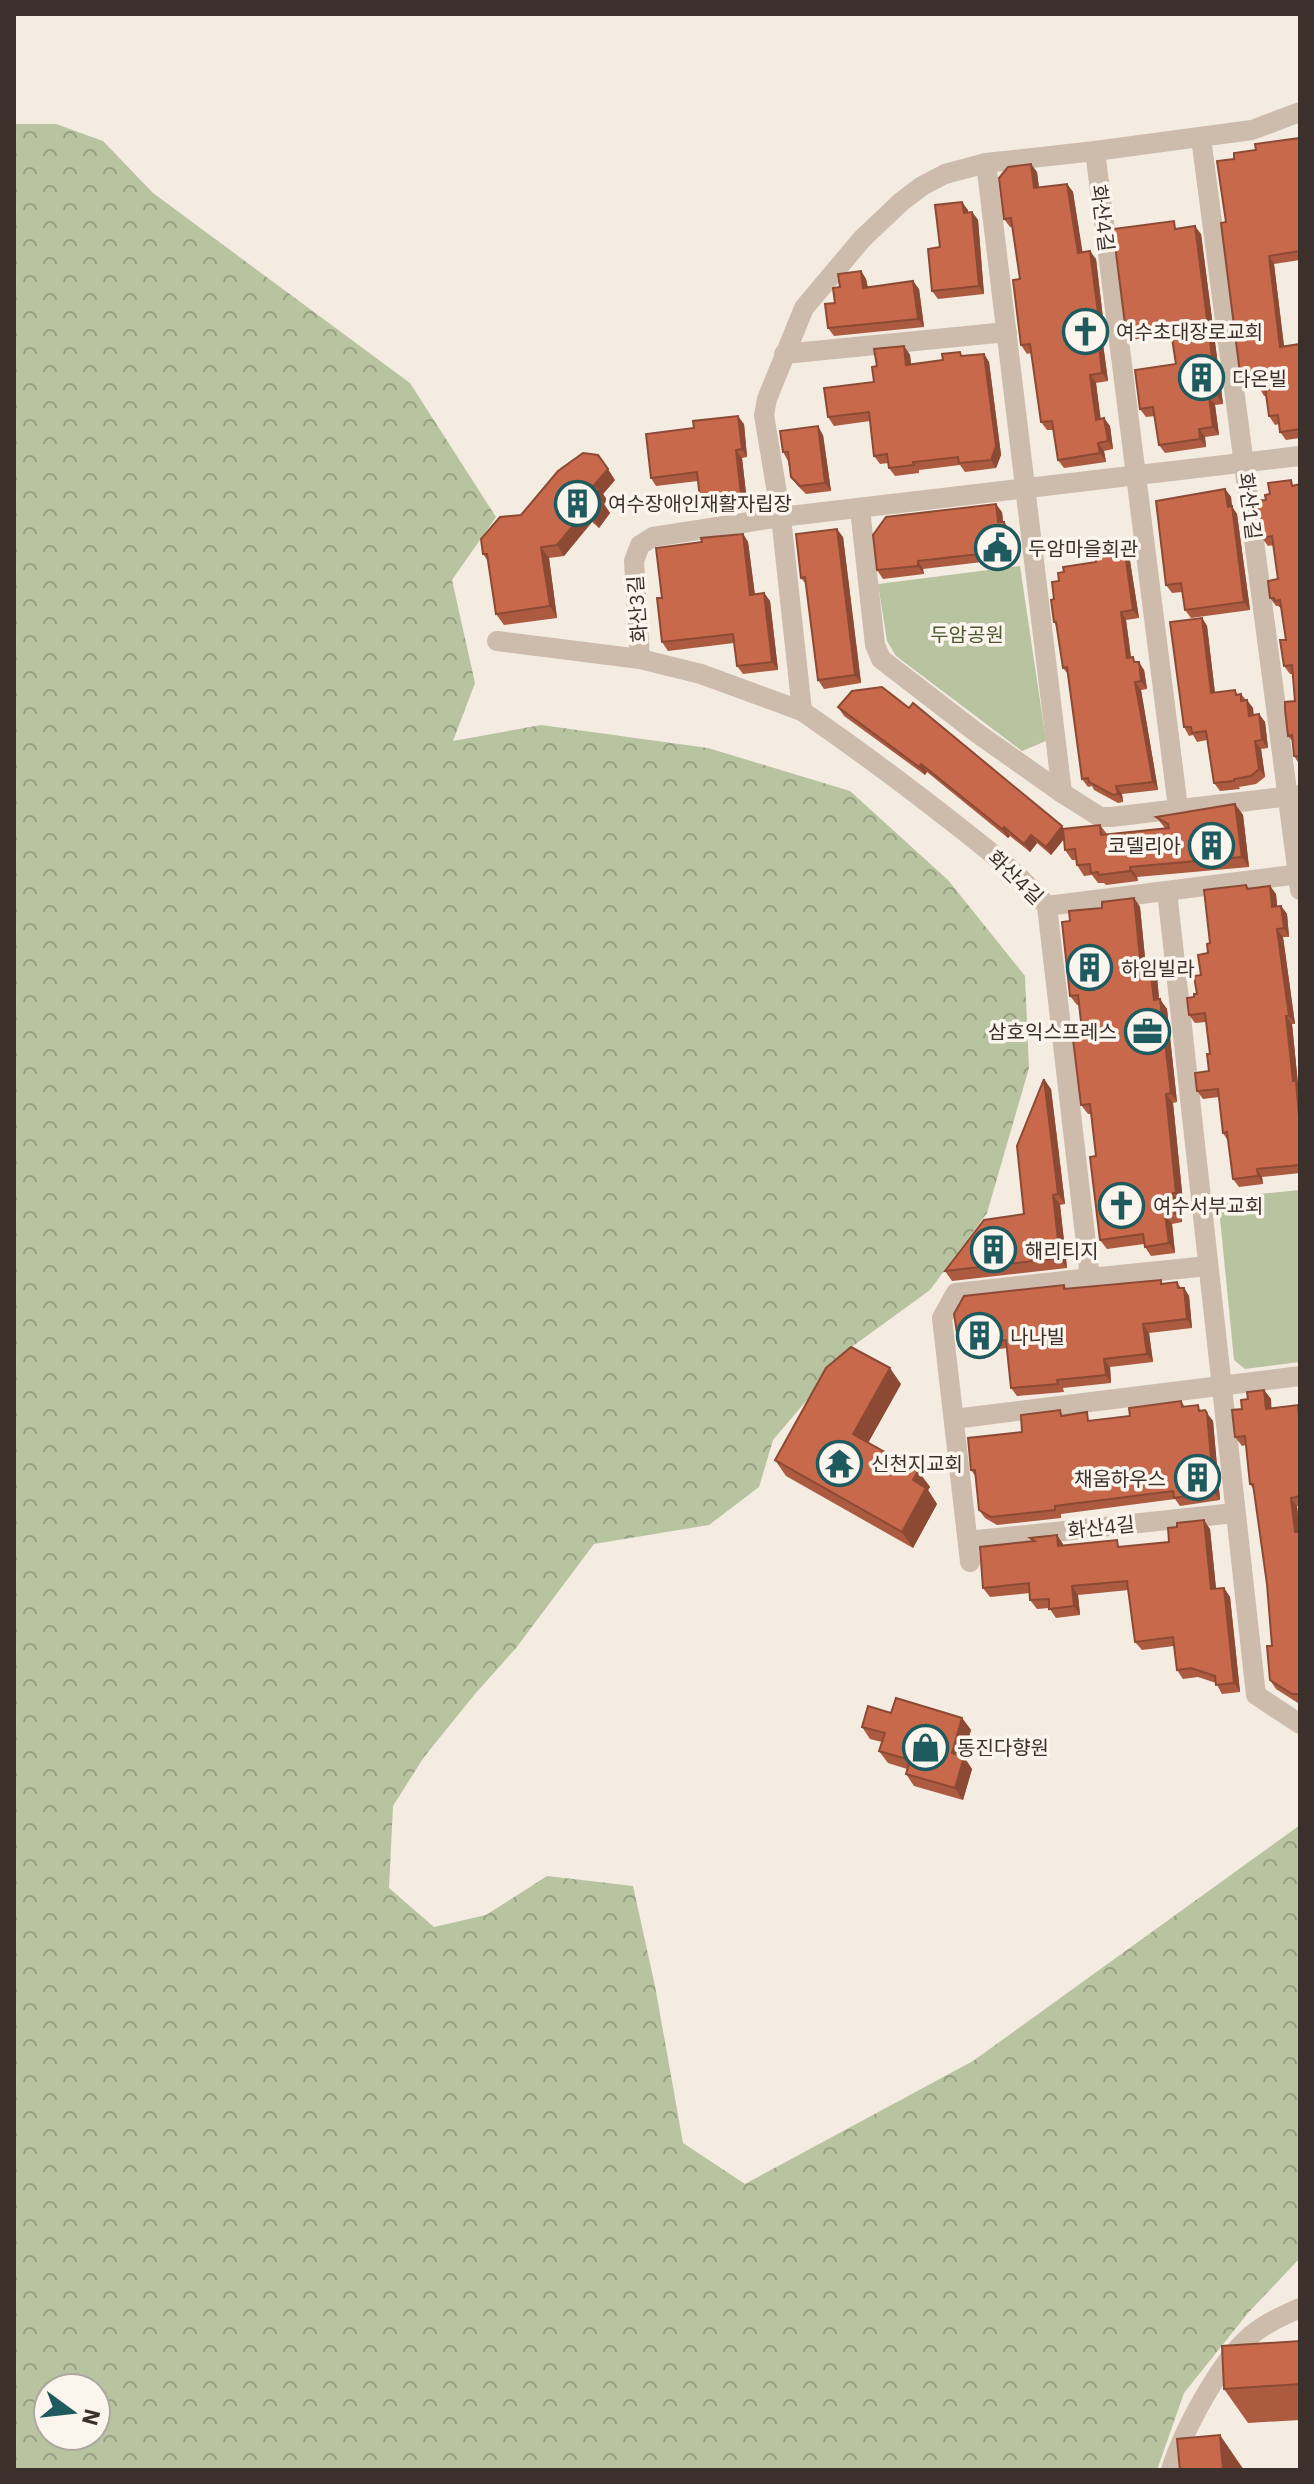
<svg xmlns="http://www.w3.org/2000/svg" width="1314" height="2484" font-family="'IBM Plex Sans','Noto Sans KR',sans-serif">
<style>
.green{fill:#b8c4a0}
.forest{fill:url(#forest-crowns);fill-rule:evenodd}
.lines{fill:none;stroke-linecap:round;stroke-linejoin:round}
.minor{stroke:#cdbbac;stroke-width:20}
.wall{fill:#ac5a40}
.shaded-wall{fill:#8c4a34}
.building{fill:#c8694b;stroke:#8c4a34;stroke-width:2}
.labels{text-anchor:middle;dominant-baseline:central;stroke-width:7;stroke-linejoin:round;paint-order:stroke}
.street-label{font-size:20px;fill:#3b302b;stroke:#fbf5ee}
.poi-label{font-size:20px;fill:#3b302b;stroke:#fbf5ee;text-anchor:start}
.park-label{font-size:20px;fill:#4a5a2e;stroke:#fbf5ee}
</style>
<defs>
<pattern id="forest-crowns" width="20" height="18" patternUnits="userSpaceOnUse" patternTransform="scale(2)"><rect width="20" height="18" fill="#b8c4a0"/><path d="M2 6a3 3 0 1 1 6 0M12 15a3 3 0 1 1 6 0" fill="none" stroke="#97a083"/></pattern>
</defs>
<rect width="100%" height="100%" fill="#f4ebe1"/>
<g class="green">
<path d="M1020,566L1046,741L1022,751L896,656L887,641L878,584Z"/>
<path d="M1300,1190V1362L1245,1369L1234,1360L1218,1198Z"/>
</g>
<path class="forest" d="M14,124H56L103,141L153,193L410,383L496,517L452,580L475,683L453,741L541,725L708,748L850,791L948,880L1025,976L1029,1068L987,1213L930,1290L853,1346L773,1440L759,1487L709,1525L594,1544L516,1648L475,1694L424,1757L393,1806L389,1888L434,1927L486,1915L547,1876L633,1886L655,1986L683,2143L745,2184L973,2061L1300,1825V2258L1248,2313L1184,2393L1157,2470H14ZM48,2388H96V2436H48Z"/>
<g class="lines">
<g class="minor">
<path d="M1201,138L1300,890"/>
<path d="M1095,151L1178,808"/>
<path d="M986,163L1062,793"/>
<path d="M784,354L1007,332"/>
<path d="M860,509L875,645L881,659L977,733L1062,793L1100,817H1111L1300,795"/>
<path d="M497,641L640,659L634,561L640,545L653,537L781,517L1300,456"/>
<path d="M640,659L701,674L802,711"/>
<path d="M1167,891L1256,1695L1300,1724"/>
<path d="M1047,906L1300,874"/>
<path d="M1090,1278L1208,1266"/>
<path d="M954,1419L1300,1376"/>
<path d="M968,1541L1235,1513"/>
<path d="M970,1562L942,1318L956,1293L1090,1278L1047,906C1017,872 982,845 946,817C899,780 851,745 802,711L781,517L764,415L767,399L804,308L862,239L901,202L922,186L945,174L986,163L1095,151L1252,130L1300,112"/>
<path d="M1171,2470C1182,2433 1218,2366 1246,2340C1261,2325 1282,2316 1300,2308"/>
</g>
</g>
<g class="wall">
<path d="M1300,138V260L1274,264L1284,346L1300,344V438L1286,440L1280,432L1279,424L1275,425L1269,416L1266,396H1264L1255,380L1246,381L1240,373L1226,222L1234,159L1256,150Z"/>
<path d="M1037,172L1039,188L1067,184L1073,192L1082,252L1096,259L1106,344H1103L1108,381L1096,383L1100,419L1110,426L1113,449L1104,451L1106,462L1064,468L1058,460L1053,430H1047L1041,422L1031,353L1027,354L1021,345L1020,279L1013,227H1010L1004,219Z"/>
<path d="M962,202L968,212H972L978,220L984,294L938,299L932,291L940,247Z"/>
<path d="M1179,228L1201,234L1223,404L1215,405L1219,435L1205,437L1206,447L1165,453L1159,445L1155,416L1146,417L1140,409L1176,364L1171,333L1132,340L1126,332Z"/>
<path d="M861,271L866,279L868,287L919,289L924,327L834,336L828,328L840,287Z"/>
<path d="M904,346L910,355L911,364L984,354L989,362L1001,455L996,468L965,472L960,465L919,470V473L895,476L889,468V463L880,464L874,456L870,421L834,426L828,417L874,382L877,366Z"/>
<path d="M744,424L747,457L742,458L747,502L706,507L700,499L698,481L656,486L651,478Z"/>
<path d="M823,435L831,491L806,494L797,485L791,477L788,461L783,452Z"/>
<path d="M615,480L603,494L607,500L604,504L610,513L599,528L592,522L564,556L549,558L557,618L504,625L496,614L488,561L483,554L521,515Z"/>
<path d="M1291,480L1300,765L1294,756L1293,742L1288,736L1295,701L1293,674H1290L1284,666L1286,640L1282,609L1278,606H1276L1270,598L1278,579L1274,545L1268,546L1262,538L1266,500Z"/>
<path d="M1225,489L1231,497L1232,507L1237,514L1250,610L1191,618L1185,610L1182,592L1172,593L1166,585Z"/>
<path d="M1002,512L1003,522L1010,530L1013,557L1005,558L1006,564L985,566L982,562L923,569L924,574L883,579L877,570Z"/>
<path d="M743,534L748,542L755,595L764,593L770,601L778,670L743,674L737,666L734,643L668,651L662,642V598L702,542Z"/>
<path d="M843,537L861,683L824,689L818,680L806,584L801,578Z"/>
<path d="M1125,553L1130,561L1139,618L1126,620L1131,657L1144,670L1147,689L1141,690L1158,790L1122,794L1123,802L1118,803L1094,790L1092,786L1088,787L1082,779L1068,674L1063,668L1057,627L1054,622V599L1059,581L1064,572Z"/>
<path d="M1202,618L1207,626L1215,693L1241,694L1253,708V715L1259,714L1265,722L1268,748L1261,749L1265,777L1256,784L1239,787L1240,789L1220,791L1214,783L1207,740L1197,742L1193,735L1189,736L1184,727Z"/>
<path d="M838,707L1064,829L1100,825L1107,834L1165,828L1156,817L1235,804L1243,815L1249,867L1137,877L1138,881L1106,885L1104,883H1098L1092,875L1084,876L1077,865L1076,860H1072L1065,850L1064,839L1051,855L1037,843L1030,852L1010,836L1008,838L927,772L925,775L844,716Z"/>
<path d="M1246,885L1249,888L1270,886L1276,894L1277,906H1281L1287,914L1289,937H1283L1295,1024H1292L1298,1084L1300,1087V1173L1262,1177L1263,1184L1239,1187L1233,1179L1228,1141L1223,1133L1219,1097L1203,1099L1197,1091L1209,1071L1210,1054L1206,1022L1195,1023L1189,1015L1194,997L1197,994L1210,943Z"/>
<path d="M1134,898L1140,907L1146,968L1157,977L1159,999L1167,1009L1177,1102L1173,1103L1183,1202L1180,1203L1182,1222L1172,1224L1175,1253L1151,1256L1145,1247L1144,1244L1107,1249L1100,1240L1096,1156L1091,1114H1088L1081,1105L1082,1030L1079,1005H1077L1070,996V921L1102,908Z"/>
<path d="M1051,1089L1065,1204L1060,1205L1067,1268L952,1281L945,1271L1024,1214Z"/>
<path d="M1161,1280L1163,1284L1177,1282L1181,1288H1184L1189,1296L1192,1328L1149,1333L1153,1362L1110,1367L1111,1383L1063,1388L1064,1392L1017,1396L1011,1388L1007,1348L964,1354L959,1346L1064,1285L1067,1289Z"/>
<path d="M901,1384L868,1443L918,1471L930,1487L928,1490L937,1504L913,1548L786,1476L775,1460Z"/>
<path d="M1264,1390L1271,1399V1408L1300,1409V1506H1297L1300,1532V1703H1298L1276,1689L1270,1680L1272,1646L1267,1584L1254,1490L1250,1484L1246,1445L1242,1446L1235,1437L1242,1409L1248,1399Z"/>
<path d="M1181,1401L1185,1407L1202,1410L1213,1421L1220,1500L1180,1506L1175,1499L1061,1514V1518L997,1525L985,1518L979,1510L976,1477L971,1470L1022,1432L1064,1415L1093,1421L1130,1416Z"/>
<path d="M1210,1529L1216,1589L1224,1588L1230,1597L1240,1692L1222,1694L1216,1683L1198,1677L1183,1679L1177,1670L1174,1646L1142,1650L1135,1642L1129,1590L1078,1595L1080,1615L1056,1618L1049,1608L1037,1609L1030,1600V1593L990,1597L983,1588L1032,1542L1030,1538L1057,1535L1063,1545L1121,1547L1169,1542Z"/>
<path d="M891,1713L962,1718L971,1730L963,1756L972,1769L963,1800L914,1786L906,1774L907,1769L888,1763L879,1751L882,1742L870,1739L862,1727Z"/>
<path d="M1300,2341V2420L1248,2423L1224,2389Z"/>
</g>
<g class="shaded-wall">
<path d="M1031,164L1037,172L1040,197L1034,188Z"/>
<path d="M1067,184L1073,192L1084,261L1078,253Z"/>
<path d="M962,202L968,210L969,221L964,213Z"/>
<path d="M972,212L978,220L984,294L979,286Z"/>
<path d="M1195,226L1201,234L1223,404L1217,395Z"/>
<path d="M1090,251L1096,259L1106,344L1101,336Z"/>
<path d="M1269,256L1274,264L1285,355L1280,347Z"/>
<path d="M861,271L866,279L869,296L863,288Z"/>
<path d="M913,281L919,289L924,327L918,319Z"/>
<path d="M1098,336L1103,344L1108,381L1102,373Z"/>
<path d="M904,346L910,355L912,373L906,365Z"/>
<path d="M984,354L989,362L1001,455L996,468L991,460Z"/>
<path d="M1090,375L1096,383L1102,428L1096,420Z"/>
<path d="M1209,397L1215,405L1219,435L1213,427Z"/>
<path d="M738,416L744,424L747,457L742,449Z"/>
<path d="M1104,418L1110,426L1113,449L1108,441Z"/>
<path d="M818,426L823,435L831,491L825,483Z"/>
<path d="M1199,429L1205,437L1206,447L1200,439Z"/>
<path d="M1098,443L1104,451L1106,462L1100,453Z"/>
<path d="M736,450L742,458L747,502L741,494Z"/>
<path d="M608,469L615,480L603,494L607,500L604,504L610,513L599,528L591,516L595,495L594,485Z"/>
<path d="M1225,489L1231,497L1232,507L1237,514L1250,610L1244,602Z"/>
<path d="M996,504L1002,512L1004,530L998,522Z"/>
<path d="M585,511L592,522L564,556L557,545Z"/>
<path d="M1004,522L1010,530L1013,557L1007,549Z"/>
<path d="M837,529L843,537L861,683L855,675Z"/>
<path d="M743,534L748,542L756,604L750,595Z"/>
<path d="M541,547L549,558L557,618L550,606Z"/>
<path d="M999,550L1005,558L1006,564L1000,556Z"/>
<path d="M1125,553L1130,561L1139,618L1133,610Z"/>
<path d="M918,561L923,569L924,574L918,566Z"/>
<path d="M764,593L770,601L778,670L772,662Z"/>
<path d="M1121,612L1126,620L1132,666L1127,658Z"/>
<path d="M1202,618L1207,626L1216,702L1211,693Z"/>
<path d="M1139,662L1144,670L1147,689L1141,681Z"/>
<path d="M1135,682L1141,690L1158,790L1153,782Z"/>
<path d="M1247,700L1253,708L1255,724L1249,716Z"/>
<path d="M1259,714L1265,722L1268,748L1262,740Z"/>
<path d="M1255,741L1261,749L1265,777L1259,769Z"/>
<path d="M921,764L927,772L925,775L919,767Z"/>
<path d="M1116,786L1122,794L1123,802L1118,794Z"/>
<path d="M1235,804L1243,815L1249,867L1242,857Z"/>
<path d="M1062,826L1068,834L1051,855L1046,847Z"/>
<path d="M1004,827L1010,836L1008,838L1002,829Z"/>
<path d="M1031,835L1037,843L1030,852L1024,844Z"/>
<path d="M1130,867L1137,877L1138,881L1130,871Z"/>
<path d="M1270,886L1276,894L1278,915L1272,907Z"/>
<path d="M1134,898L1140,907L1147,978L1141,969Z"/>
<path d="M1281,906L1287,914L1289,937L1284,928Z"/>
<path d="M1277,929L1283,937L1295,1024L1289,1016Z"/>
<path d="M1150,968L1157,977L1160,1009L1154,1000Z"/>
<path d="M1160,999L1167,1009L1177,1102L1171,1093Z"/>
<path d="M1286,1016L1292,1024L1298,1084L1300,1087V1128L1293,1081Z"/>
<path d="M1044,1079L1051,1089L1065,1204L1058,1194Z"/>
<path d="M1166,1094L1173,1103L1183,1202L1176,1193Z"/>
<path d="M1257,1169L1262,1177L1263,1184L1258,1176Z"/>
<path d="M1173,1193L1180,1203L1182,1222L1176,1213Z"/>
<path d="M1053,1195L1060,1205L1067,1268L1060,1258Z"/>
<path d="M1165,1215L1172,1224L1175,1253L1169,1243Z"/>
<path d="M1184,1288L1189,1296L1192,1328L1187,1319Z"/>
<path d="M1143,1324L1149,1333L1153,1362L1147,1354Z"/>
<path d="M1104,1359L1110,1367L1111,1383L1106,1375Z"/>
<path d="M890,1368L901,1384L864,1450L853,1434Z"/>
<path d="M1264,1390L1271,1399L1272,1418L1266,1409Z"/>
<path d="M1207,1413L1213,1421L1220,1500L1214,1492Z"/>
<path d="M918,1471L930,1487L928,1490L937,1504L913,1548L902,1532L913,1480Z"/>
<path d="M1291,1498L1297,1506L1300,1534L1295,1532Z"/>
<path d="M1204,1520L1210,1529L1217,1598L1211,1589Z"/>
<path d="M1057,1535L1063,1544L1064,1555L1058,1546Z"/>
<path d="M1072,1586L1078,1595L1080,1615L1074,1606Z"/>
<path d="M1224,1588L1230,1597L1240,1692L1234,1683Z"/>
<path d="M962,1718L971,1730L960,1765L952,1753Z"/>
<path d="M964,1757L972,1769L963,1800L955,1788Z"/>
<path d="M1220,2435L1244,2470H1223Z"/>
</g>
<g class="building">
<path d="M1300,138V251L1269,256L1280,347L1300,344V429L1280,432L1278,415L1269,416L1265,387L1258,388L1257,377H1253L1252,372L1240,373L1221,223L1226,222L1217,161L1234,159V153L1256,150L1255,144Z"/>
<path d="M1031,164L1034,188L1067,184L1078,253L1090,251L1101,336H1098L1102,373L1090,375L1096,420L1104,418L1108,441L1098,443L1100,453L1058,460L1052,421L1041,422L1030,344L1021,345L1013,280L1020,279L1011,218L1004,219L999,178L1008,167Z"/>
<path d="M962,202L964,213L972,212L979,286L932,291L928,249L940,247L935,205Z"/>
<path d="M1174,221L1175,229L1195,226L1217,395L1209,397L1213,427L1199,429L1200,439L1159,445L1153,407L1140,409L1135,370L1176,364L1170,325L1126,332L1113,229Z"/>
<path d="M861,271L863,288L913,281L918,319L828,328L825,304L835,303L833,288L840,287L838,274Z"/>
<path d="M904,346L906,365L943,360L942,354L960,352L961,356L984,354L996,446L991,460L959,463L958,457L913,462L914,465L889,468L887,454L874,456L869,412L828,417L824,388L874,382L872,367L877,366L874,349Z"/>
<path d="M738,416L742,449L736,450L741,494L700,499L697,472L651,478L646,434L694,428L693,421Z"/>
<path d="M818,426L825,483L800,486L791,477L788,452H783L780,431Z"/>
<path d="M583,453L598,455L608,469L594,485L599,489L595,495L603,502L591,516L585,511L557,545L541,547L550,606L496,614L487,554H483L481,539L500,517L521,515L558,471Z"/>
<path d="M1291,480L1292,486L1300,484V762L1299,756H1294L1292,735L1288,736L1285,709V702L1295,701L1292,665L1284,666L1280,640H1286L1280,600L1275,601L1274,598H1270L1268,581L1278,579L1272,536L1262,538L1257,501L1266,500L1265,495L1270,494L1268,483Z"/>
<path d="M1225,489L1228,507L1232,506L1244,602L1185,610L1181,583L1166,585L1156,501Z"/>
<path d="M996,504L998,522H1004L1007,549L999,550L1000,556L979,558V554L918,561V566L877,570L873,535L886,517Z"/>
<path d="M837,529L855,675L818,680L805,577L801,578L796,534Z"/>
<path d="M743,534L750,595L764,593L772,662L737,666L733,634L662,642L657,598H662L656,548L702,542L701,538Z"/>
<path d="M1125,553L1133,610L1121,612L1127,658L1133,657L1134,662H1139L1141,681L1135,682L1153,782L1116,786L1118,794L1113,795L1089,782L1088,778L1082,779L1067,667L1063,668L1056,622H1054L1051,600L1054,599L1052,582L1059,581L1058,573L1064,572L1063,567L1096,562V557Z"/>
<path d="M1202,618L1211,693L1235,690L1236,695L1241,694V701L1247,700L1249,716L1259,714L1262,740L1255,741L1259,769L1251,776L1234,779V781L1214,783L1206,731L1192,733L1191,727H1184L1170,622Z"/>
<path d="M882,687L909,708L913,703L1062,826L1046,847L1031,835L1024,844L1004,827L1002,829L921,764L919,767L838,707L852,691Z"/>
<path d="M1235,804L1242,857L1130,867V871L1099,875L1098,872L1091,873L1090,864L1077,865L1075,849L1065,850L1063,829L1100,825L1101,835L1169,828L1168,824L1156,817Z"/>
<path d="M1246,885L1247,889L1270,886L1272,907L1281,906L1284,928L1277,929L1289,1016H1286L1293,1081H1296L1300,1128V1165L1257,1169L1258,1176L1233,1179L1227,1132L1223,1133L1218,1089L1197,1091L1195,1073L1209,1071L1207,1054H1210L1205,1013L1189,1015L1187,998L1194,997V994H1197L1194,976L1201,975L1198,955L1208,953L1207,944L1210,943L1204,890Z"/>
<path d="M1134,898L1141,969L1150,968L1154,1000L1160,999L1171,1093L1166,1094L1176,1193H1173L1176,1213L1165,1215L1169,1243L1145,1247L1143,1234L1100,1240L1090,1157L1096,1156L1090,1104L1081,1105L1072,1031L1082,1030L1078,995L1070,996L1062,922L1070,921L1069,911L1102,908V902Z"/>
<path d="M1044,1079L1058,1194L1053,1195L1060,1258L945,1271L984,1220L1024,1214L1017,1146Z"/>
<path d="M1161,1280V1284L1177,1282L1178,1288H1184L1187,1319L1143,1324L1147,1354L1104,1359L1106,1375L1057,1380L1058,1384L1011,1388L1006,1340L959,1346L954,1314L964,1296L1064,1285V1289Z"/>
<path d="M851,1347L890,1368L853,1434L918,1471L913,1480L926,1488L902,1532L775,1460L826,1368Z"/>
<path d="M1264,1390L1266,1409L1298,1405L1300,1428V1496L1291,1498L1295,1532H1300V1694H1292L1270,1680L1267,1646H1272L1267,1584L1253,1484H1250L1245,1436L1235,1437L1232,1410L1242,1409L1241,1400L1248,1399L1247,1392Z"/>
<path d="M1181,1401L1182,1407L1198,1405L1199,1411L1205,1410L1207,1413L1214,1492L1174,1498L1173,1491L1055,1506V1510L991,1517L979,1510L975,1470H971L968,1438L1022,1432L1021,1415L1060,1410L1061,1416L1087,1412L1088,1421L1130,1416L1129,1408Z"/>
<path d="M1204,1520L1211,1589L1224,1588L1234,1683L1216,1685L1215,1676L1191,1668L1177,1670L1173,1637L1135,1642L1127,1581L1072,1586L1074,1606L1049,1609V1599L1030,1600L1029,1583L983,1588L980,1547L1035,1541L1030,1538L1057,1535L1058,1546L1117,1540L1118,1547L1169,1542L1168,1528L1177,1527V1523Z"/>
<path d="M896,1698L962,1718L952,1753L964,1757L955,1788L906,1774L910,1760L879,1751L885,1733L862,1727L868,1706L891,1713Z"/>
<path d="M1300,2341V2384L1224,2389L1222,2346Z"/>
<path d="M1220,2435L1223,2470H1180L1177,2439Z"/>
</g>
<defs>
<symbol id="church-ring" viewBox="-11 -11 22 22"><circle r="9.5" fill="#fbf5ee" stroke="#1f5a5e" stroke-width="1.5"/><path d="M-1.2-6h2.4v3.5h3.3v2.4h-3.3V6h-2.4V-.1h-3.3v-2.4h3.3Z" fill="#1f5a5e"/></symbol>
<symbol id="building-ring" viewBox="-11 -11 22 22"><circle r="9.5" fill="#fbf5ee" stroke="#1f5a5e" stroke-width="1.5"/><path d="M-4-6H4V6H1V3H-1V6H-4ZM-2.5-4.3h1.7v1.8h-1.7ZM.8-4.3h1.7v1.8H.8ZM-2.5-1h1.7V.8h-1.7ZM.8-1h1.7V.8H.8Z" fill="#1f5a5e"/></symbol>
<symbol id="civic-ring" viewBox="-11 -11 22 22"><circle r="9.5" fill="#fbf5ee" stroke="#1f5a5e" stroke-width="1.5"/><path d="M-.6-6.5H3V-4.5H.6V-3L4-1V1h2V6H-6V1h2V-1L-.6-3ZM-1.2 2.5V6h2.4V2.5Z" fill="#1f5a5e"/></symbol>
<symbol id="office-ring" viewBox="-11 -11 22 22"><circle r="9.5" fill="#fbf5ee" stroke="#1f5a5e" stroke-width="1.5"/><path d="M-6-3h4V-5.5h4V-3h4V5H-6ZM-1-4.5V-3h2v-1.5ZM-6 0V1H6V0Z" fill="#1f5a5e"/></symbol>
<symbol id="temple-ring" viewBox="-11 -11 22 22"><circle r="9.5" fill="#fbf5ee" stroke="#1f5a5e" stroke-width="1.5"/><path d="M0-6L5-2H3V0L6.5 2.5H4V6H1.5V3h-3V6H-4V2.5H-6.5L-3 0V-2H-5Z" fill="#1f5a5e"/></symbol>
<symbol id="shop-ring" viewBox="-11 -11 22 22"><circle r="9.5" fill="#fbf5ee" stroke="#1f5a5e" stroke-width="1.5"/><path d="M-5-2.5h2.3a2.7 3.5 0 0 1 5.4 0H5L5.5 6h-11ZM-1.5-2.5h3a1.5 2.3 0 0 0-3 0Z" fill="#1f5a5e"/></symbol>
</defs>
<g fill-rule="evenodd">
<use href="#church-ring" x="1060" y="306" width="51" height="51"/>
<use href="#building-ring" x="1176" y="352" width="51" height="51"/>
<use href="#building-ring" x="552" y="478" width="51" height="51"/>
<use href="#civic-ring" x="972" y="522" width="51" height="51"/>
<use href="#building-ring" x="1186" y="820" width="51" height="51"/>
<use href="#building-ring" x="1064" y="942" width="51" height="51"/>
<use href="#office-ring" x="1122" y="1006" width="51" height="51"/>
<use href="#church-ring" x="1096" y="1180" width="51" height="51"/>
<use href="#building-ring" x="968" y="1224" width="51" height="51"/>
<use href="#building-ring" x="954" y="1310" width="51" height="51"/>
<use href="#temple-ring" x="814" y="1438" width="51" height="51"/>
<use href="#building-ring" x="1172" y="1452" width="51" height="51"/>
<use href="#shop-ring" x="900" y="1722" width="51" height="51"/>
</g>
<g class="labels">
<g class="street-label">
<text transform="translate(1103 218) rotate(83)">화산4길</text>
<text transform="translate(1250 506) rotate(83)">화산1길</text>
<text transform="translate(637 609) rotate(-94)">화산3길</text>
<text transform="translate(1016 877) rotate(44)">화산4길</text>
<text transform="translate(1101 1527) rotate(-6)">화산4길</text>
</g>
<g class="poi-label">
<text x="1116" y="331">여수초대장로교회</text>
<text x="1232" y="378">다온빌</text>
<text x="608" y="503">여수장애인재활자립장</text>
<text x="1028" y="548">두암마을회관</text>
<text x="1181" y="845" text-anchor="end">코델리아</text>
<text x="1121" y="968">하임빌라</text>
<text x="1117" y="1031" text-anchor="end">삼호익스프레스</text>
<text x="1153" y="1205">여수서부교회</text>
<text x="1025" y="1250">해리티지</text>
<text x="1010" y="1336">나나빌</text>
<text x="871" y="1463">신천지교회</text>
<text x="1166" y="1478" text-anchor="end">채움하우스</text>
<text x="957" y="1747">동진다향원</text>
</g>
<g class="park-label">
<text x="967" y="634">두암공원</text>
</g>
</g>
<rect width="1314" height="2484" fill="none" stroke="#3b302b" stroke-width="32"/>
<g transform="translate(72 2412) rotate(105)"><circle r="38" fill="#fbf5ee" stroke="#aea6a0" stroke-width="2"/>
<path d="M0-6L14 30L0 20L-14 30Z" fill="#1f5a5e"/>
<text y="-12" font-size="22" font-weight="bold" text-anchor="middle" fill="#3b302b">N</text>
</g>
</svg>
